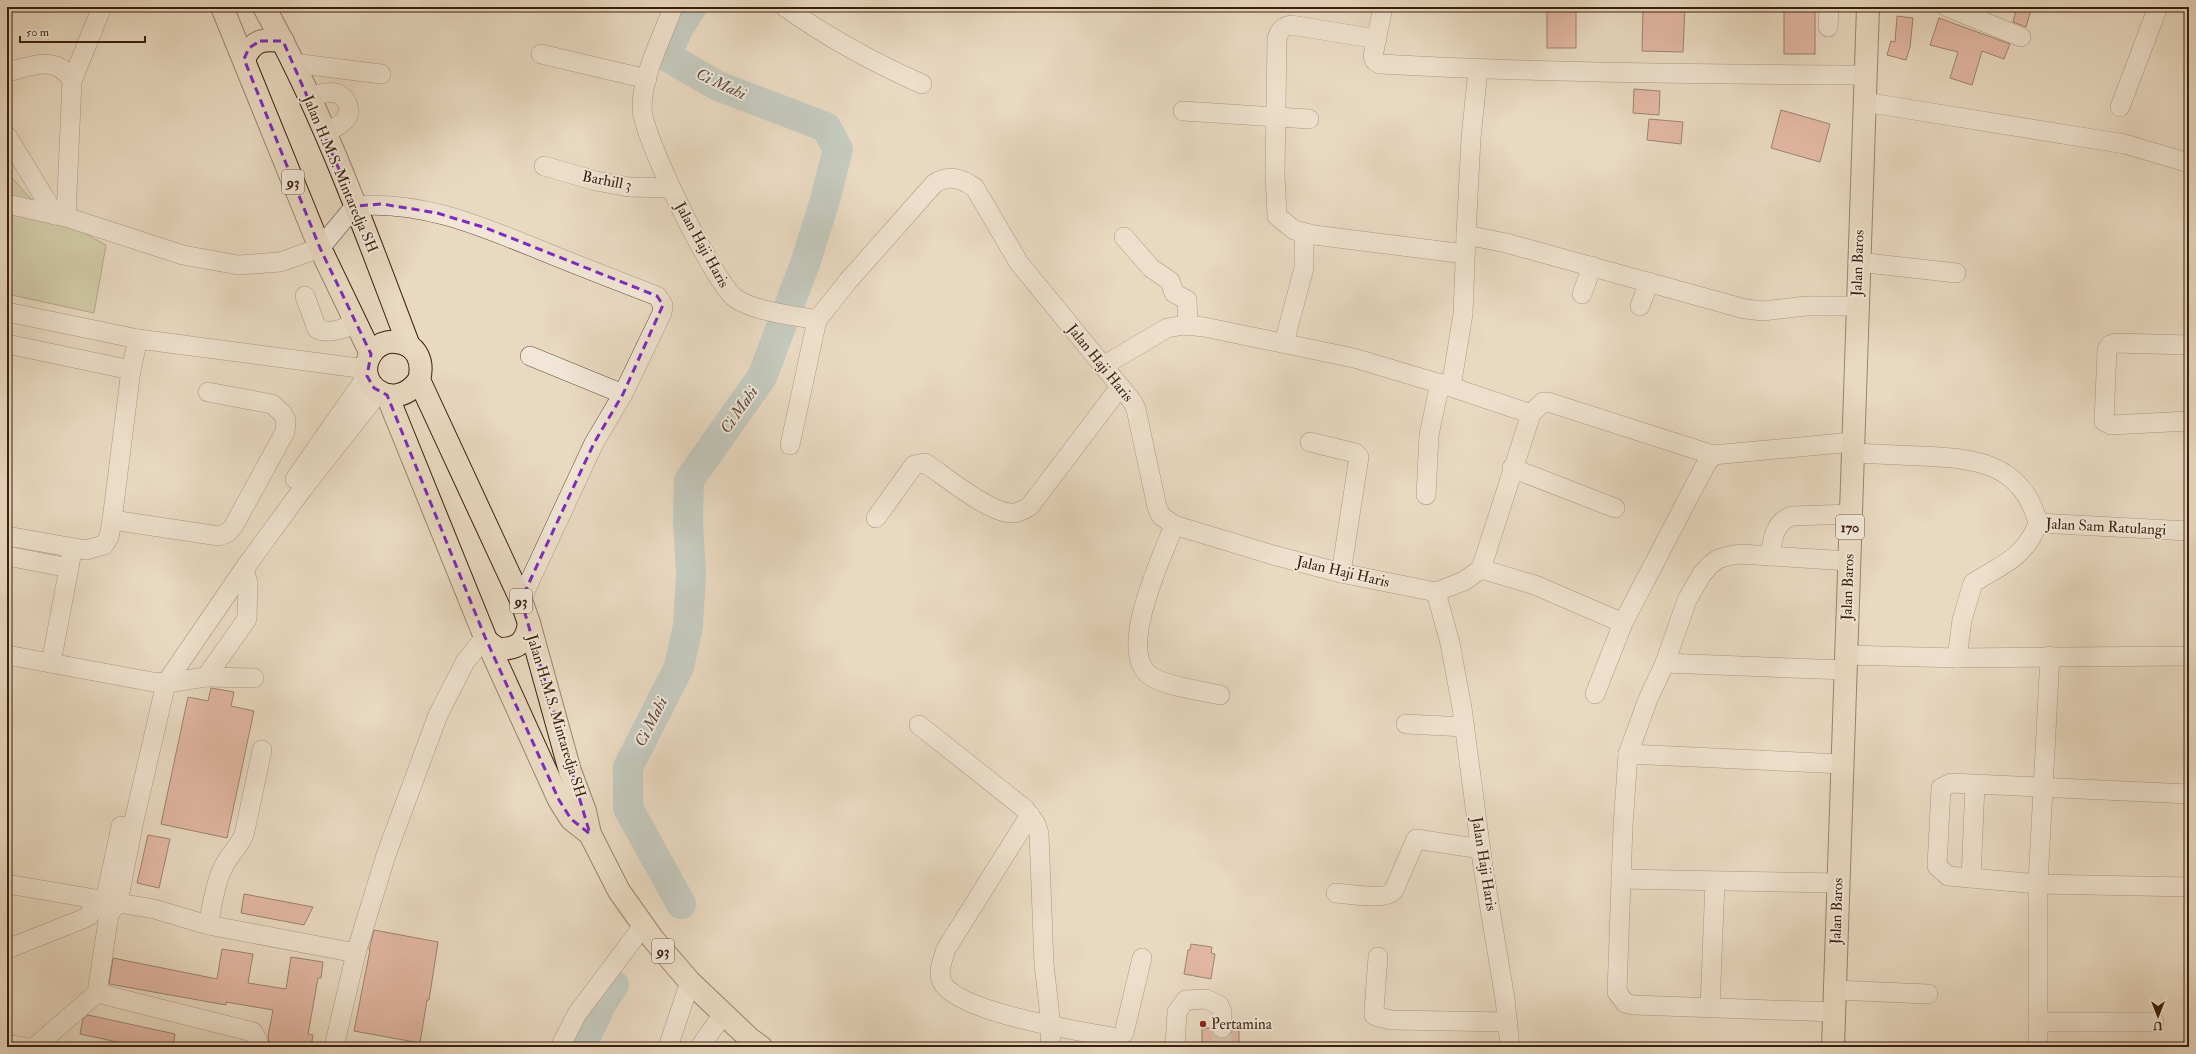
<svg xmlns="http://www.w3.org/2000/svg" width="2196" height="1054" font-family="'IM FELL Double Pica',serif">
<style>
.green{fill:#b9bf91;stroke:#7a6f4f}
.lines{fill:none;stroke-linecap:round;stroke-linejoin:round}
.river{stroke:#99b9ba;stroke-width:30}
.building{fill:#d99180;stroke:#3b1f0d}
.minor-tunnel{stroke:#c6b49d;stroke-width:19;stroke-dasharray:19 10;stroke-linecap:butt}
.minor-casing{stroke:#664e3a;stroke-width:20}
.major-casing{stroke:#3b1f0d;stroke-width:24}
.minor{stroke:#f1e6d7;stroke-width:19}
.major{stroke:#e9d9c1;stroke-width:22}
.marked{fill:none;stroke:#7b2cbf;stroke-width:3;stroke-dasharray:8 5;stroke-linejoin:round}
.poi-dot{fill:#8f2418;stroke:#f1e6d7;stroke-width:1.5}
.labels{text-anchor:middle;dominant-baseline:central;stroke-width:4;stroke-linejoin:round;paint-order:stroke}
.shield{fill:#f1e6d7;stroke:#725b4a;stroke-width:1}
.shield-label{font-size:14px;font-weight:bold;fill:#3b1f0d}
.street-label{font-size:15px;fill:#3b1f0d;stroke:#f1e6d7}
.poi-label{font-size:15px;fill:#3b1f0d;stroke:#f1e6d7;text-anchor:start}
.water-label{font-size:16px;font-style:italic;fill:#574d41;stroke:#f1e6d7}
</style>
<rect width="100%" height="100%" fill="#e9d9c1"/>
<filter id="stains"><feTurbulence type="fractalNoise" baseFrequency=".005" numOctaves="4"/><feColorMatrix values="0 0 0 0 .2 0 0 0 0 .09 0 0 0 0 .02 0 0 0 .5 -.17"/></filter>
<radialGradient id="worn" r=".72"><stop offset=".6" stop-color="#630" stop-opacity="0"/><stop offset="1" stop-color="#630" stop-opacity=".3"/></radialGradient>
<path class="green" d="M7,172L39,208L106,245L94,313L7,294Z"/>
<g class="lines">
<g class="river">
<path d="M681,904L628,808V767L679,667L688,626L691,573L688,522L689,480L762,377L806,261L825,200L838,149L826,127L718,86L666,56L679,27L692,7"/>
<path d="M581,1047L602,1003L614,985"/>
</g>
</g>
<g class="building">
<rect x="1547" y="7" width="29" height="41"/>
<path d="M1643,7H1685L1683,52L1642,51Z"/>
<rect x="1784" y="7" width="31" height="47"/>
<path d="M2017,7L2031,10L2026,27L2013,22Z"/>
<path d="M1897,16L1913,18L1910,47L1906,60L1887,55L1891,41L1895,42Z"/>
<path d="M1939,18L2010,44L2004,59L1982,51L1972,85L1950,78L1958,52L1930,45Z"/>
<path d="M1634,89L1660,91L1659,115L1633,113Z"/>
<path d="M1781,110L1830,124L1820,162L1771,148Z"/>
<path d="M1649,119L1683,122L1681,144L1647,140Z"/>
<path d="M211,688L234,692L231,706L254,711L227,838L161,824L188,697L208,701Z"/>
<path d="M148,835L170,839L159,888L137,883Z"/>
<path d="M244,894L313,907L304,925L241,913Z"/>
<path d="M374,930L438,942L429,1000H427L420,1043L354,1031L370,950H369Z"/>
<path d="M1191,944L1212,947L1211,953L1215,954L1211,979L1184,974L1188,950H1190Z"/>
<path d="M222,949L253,954L248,983L286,989L291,957L323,962L321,978H318L308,1034L313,1035L311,1047H287L269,1043L268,1036L273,1010L226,1002V1005L109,984L113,958L217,979Z"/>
<path d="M88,1015L175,1034L173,1047H141L80,1034L83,1019Z"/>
<path d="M1202,1028H1211L1216,1037L1222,1039L1231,1034L1233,1028H1239V1047H1202Z"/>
</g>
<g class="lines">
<path class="minor-tunnel" d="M1222,1028V1047"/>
<defs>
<g id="minor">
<path d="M673,7C662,39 642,74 642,108C642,136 713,281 735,298C755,312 793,315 817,320L848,281L934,184C947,174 962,178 975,188L1019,263L1132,401L1136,409L1157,507L1161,516L1174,525L1273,555L1341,573L1436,592"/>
<path d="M785,7C827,37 875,63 922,84"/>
<path d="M1383,7L1373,56L1375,61L1380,64C1542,73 1703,74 1865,75"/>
<path d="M1947,7L2021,37"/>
<path d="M1828,27L1829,7"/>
<path d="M1377,39L1291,25C1282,27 1280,30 1277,38L1275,174L1277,216L1294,230L1314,235L1465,254"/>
<path d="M541,54L647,79"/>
<path d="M293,63L381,74"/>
<path d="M7,72C31,66 58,54 72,81L66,217"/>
<path d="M72,81L102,7"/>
<path d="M308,97C317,95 327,91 336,93C340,94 346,99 347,103C354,120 337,127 324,133"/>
<path d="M1864,102L2125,144L2189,163"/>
<path d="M2120,107L2158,7"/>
<path d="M1183,111L1309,119"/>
<path d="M7,136L55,215"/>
<path d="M544,166L596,181L629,187L671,188"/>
<path d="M7,204L66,217L183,255L238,265L280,262L320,248L355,206C421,200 481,226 540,250C579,266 618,281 657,296L663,305L662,313L623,394L594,443L521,600"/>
<path d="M1466,235L1471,138L1478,70"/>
<path d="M1124,237L1151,268L1170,281L1174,293L1187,300L1188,326"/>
<path d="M1858,262L1956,273"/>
<path d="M1582,294L1592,266"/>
<path d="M305,296L317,329C330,335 343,328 356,324"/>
<path d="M1640,306L1649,282"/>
<path d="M7,312L138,339L366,369"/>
<path d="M1284,343L1304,268V233"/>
<path d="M7,344L131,370L112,520L109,537L104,545L86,550L7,536"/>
<path d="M2189,345L2116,343L2110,345L2107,350L2104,421L2111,425L2189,421"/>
<path d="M530,356L623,394"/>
<path d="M1103,366L1167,328L1185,325L1204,327L1354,358L1451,387"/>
<path d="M131,370L138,339"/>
<path d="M1531,414L1451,387L1463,314L1466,235L1506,243L1745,309L1763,311L1806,306H1856"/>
<path d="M1310,442L1355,453L1359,457L1341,573"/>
<path d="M790,445L817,320"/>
<path d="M1853,453C1875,454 1898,455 1920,456C1973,458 2022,462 2038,523"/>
<path d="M1512,468L1615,508"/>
<path d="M295,479L367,376"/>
<path d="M1426,495L1429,435L1440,383"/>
<path d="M876,518L914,465L925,463C946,477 987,511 1010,513C1017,514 1025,509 1030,506L1120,387"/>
<path d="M112,520L219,536L227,533L233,527L285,432L286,420L282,413L272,404L208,392"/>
<path d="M2038,523L2189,531"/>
<path d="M1174,525C1163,556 1114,654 1152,677C1167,686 1201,691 1220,695"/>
<path d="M7,556L69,568L71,556"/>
<path d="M1770,556C1772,540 1775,521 1792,516L1851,514"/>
<path d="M1481,569L1535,585L1623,623"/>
<path d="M1436,592L1464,581L1481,569L1531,414L1543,402H1548L1713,455L1853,442"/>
<path d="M1436,592L1450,643L1462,708L1483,867L1505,999L1510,1047"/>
<path d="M7,655L153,682L166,683L206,677L247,619L248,583L244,569"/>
<path d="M1846,655L1957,658L2189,656"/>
<path d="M1957,658L1962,620L1973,583C2001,565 2025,558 2038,523"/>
<path d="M51,663L69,568"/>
<path d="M1665,663L1845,670"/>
<path d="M206,677L254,678"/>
<path d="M1595,694L1623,623L1706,464L1713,455"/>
<path d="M1406,724L1465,727"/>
<path d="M919,725L1025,809L1036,824L1039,834L1044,964L1051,1026L1050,1047"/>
<path d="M1628,754L1842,764"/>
<path d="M2189,794L1951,783L1941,788L1937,866L1948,876L2038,884L2189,887"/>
<path d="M1030,815L946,949C943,959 937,972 942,982C958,1013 1084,1032 1118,1038L1124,1033L1142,958"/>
<path d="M1971,878L1975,785"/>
<path d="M1621,879L1838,883"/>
<path d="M7,884L154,909L208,925L356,953"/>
<path d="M1336,893C1350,894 1387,901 1394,890L1416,839L1481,849"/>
<path d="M109,914L105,901L121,826"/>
<path d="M208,925C212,907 214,887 222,870C227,857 238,848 244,835L262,750"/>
<path d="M7,949L83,919L90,915L94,899"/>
<path d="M1378,957L1374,1010V1015L1378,1017L1391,1020L1508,1022"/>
<path d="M1835,990L1928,994"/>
<path d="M97,993L253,1032L258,1041L257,1047"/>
<path d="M1710,1007L1715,881"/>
<path d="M1833,1012L1633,1005L1625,1003L1617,992L1623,826L1628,754L1648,699L1665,663L1687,600L1702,574L1710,565L1718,559L1728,556L1740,554L1849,561"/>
<path d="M2038,1022H2154"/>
<path d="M7,1044L24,1047"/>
<path d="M35,1047L97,993L109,914L118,903L133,825L166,683L244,569L304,487L379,392"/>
<path d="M334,1047L356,953L386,855L438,715L465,662L485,637"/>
<path d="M560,1047L577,1014L643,926"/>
<path d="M668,1047L690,982"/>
<path d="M700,1047L723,1014"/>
<path d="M1175,1047L1177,1012L1186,1000L1206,999L1219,1005L1222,1012V1028"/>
<path d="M2038,1047V884L2050,656"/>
</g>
<g id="major">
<path d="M222,7L320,248L371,354"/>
<path d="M264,7C323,112 366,233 409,346"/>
<path d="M244,59C254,39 263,39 283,41"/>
<path d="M419,380C393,417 348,380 374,350C380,344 388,341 396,342C417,344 424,362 419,380L521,600L529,623L570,771L585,811L590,834L619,891L653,939L690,982L750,1039L761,1047"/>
<path d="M387,395L485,637L559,800L571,819L590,834"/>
<path d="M488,642L498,649C518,649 526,643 529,623"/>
<path d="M1833,1047L1868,7"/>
</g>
</defs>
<use href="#minor" class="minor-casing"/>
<use href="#major" class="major-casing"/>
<use href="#minor" class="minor"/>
<use href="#major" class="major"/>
</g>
<path d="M0 0H2196V1054H0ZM260,41H283L355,206L382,204L437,213L486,228L657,296L663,305L623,394L594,443L521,600L590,834L571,819L559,800L485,637L387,395L374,388L367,376L371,354L320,248L244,59L249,48Z" fill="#e9d9c1" fill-opacity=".55" fill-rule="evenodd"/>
<path class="marked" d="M260,41H283L355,206L382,204L437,213L486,228L657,296L663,305L623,394L594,443L521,600L590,834L571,819L559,800L485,637L387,395L374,388L367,376L371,354L320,248L244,59L249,48Z"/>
<circle class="poi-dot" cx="1203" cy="1024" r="4"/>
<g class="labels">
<g class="shield">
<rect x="282" y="170" width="22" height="24" rx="3"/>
<rect x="1836" y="515" width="28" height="24" rx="3"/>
<rect x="510" y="589" width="22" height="24" rx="3"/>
<rect x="652" y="939" width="22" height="24" rx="3"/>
</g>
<g class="shield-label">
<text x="293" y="182">93</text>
<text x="1850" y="527">170</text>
<text x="521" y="601">93</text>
<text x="663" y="951">93</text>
</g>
<g class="street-label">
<text transform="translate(340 174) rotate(67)">Jalan H.M.S. Mintaredja SH</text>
<text transform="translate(607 181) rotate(11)">Barhill 3</text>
<text transform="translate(702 245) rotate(61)">Jalan Haji Haris</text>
<text transform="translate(1858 263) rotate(-88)">Jalan Baros</text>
<text transform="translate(1100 363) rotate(51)">Jalan Haji Haris</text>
<text transform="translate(2106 527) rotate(3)">Jalan Sam Ratulangi</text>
<text transform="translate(1343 572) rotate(13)">Jalan Haji Haris</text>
<text transform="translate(1848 587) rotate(-88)">Jalan Baros</text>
<text transform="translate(556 716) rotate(73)">Jalan H.M.S. Mintaredja SH</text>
<text transform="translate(1484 864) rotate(81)">Jalan Haji Haris</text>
<text transform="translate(1837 911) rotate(-88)">Jalan Baros</text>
</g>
<g class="poi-label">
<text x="1211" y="1024">Pertamina</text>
</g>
<g class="water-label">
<text transform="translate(721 84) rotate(25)">Ci Mahi</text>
<text transform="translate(739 410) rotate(-55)">Ci Mahi</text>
<text transform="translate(651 722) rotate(-63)">Ci Mahi</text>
</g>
</g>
<rect width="2196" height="1054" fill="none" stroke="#e9d9c1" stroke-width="24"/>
<rect x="8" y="8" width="2180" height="1038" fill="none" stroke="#3b1f0d" stroke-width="2"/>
<rect x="12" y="12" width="2172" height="1030" fill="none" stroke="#3b1f0d"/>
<g transform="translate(2158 1016) rotate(180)" stroke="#f1e6d7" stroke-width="3" paint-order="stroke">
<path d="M0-3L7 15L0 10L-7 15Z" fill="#3b1f0d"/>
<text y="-6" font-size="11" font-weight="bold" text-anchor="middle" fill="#3b1f0d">U</text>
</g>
<path d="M20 36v6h125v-6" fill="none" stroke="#3b1f0d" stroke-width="2"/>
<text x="26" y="36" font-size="12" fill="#3b1f0d" stroke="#f1e6d7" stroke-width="3" paint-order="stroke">50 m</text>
<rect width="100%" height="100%" filter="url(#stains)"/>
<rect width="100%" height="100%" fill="url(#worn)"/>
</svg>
